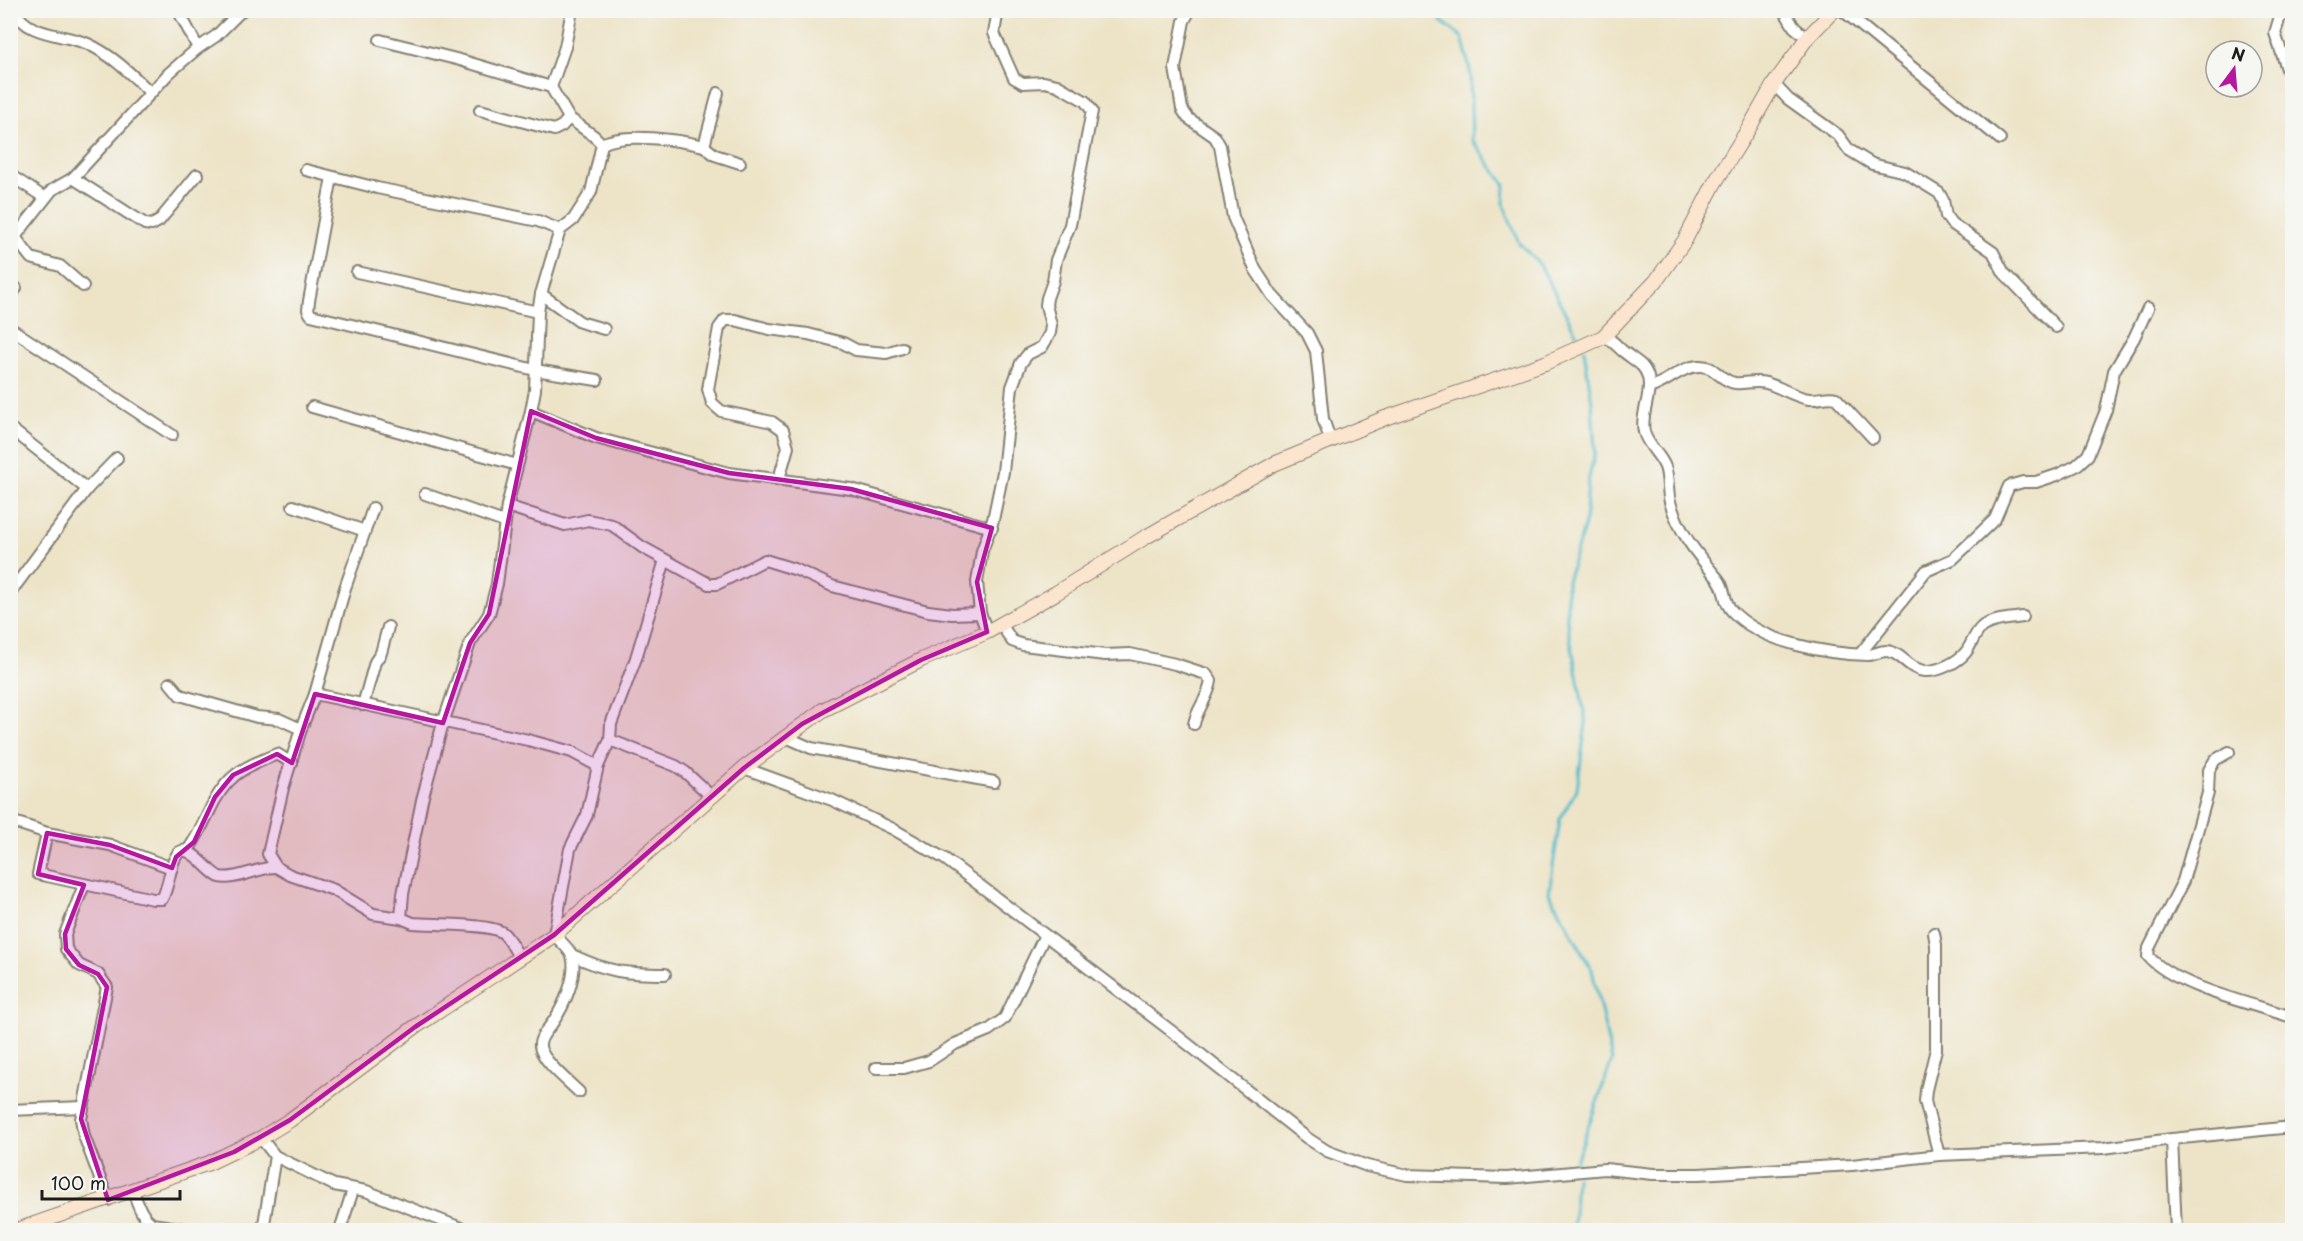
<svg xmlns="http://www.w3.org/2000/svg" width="2303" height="1241" font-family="'Playpen Sans',sans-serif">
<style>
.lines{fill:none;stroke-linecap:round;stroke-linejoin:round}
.stream{stroke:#4eb9cb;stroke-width:3}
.street-casing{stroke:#848072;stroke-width:14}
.secondary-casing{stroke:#848072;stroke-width:16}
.street{stroke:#fff;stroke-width:10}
.secondary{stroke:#fce5cf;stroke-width:14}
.marked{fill:#b5179e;fill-opacity:0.2;stroke:#b5179e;stroke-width:4.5;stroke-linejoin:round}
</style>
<rect width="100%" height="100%" fill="#f6f6f2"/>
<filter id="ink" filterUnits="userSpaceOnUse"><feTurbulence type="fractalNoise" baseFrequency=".0167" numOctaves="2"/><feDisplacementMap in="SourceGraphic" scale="12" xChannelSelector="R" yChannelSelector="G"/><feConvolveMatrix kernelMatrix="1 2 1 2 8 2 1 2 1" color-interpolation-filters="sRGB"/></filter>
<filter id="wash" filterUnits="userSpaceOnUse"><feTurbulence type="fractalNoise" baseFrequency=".008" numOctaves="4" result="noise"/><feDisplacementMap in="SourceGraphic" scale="24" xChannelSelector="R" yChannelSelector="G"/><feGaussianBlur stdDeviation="1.35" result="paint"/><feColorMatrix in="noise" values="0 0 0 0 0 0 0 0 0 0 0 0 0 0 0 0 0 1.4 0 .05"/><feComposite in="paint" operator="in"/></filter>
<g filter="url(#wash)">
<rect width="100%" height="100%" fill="#ede4c8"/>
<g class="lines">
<g class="stream">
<path d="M1436,10L1441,21L1462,37L1470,70L1472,140L1505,185L1504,205L1519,243L1540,265L1577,335"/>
<path d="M1575,1164L1612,1060L1592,970L1549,893L1560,819L1577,789L1586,723L1567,621V581L1585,524L1588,482L1595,452L1592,403L1584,349"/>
<path d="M1573,1230L1576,1177"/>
</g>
</g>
</g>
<g filter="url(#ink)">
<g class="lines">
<defs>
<g id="street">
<path d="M15,10C25,36 65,34 88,44C112,55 131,74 150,92"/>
<path d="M178,10L198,48"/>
<path d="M1190,10L1184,21L1175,68L1182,109L1188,118L1215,137L1220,146L1233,217L1255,269L1272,295L1307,333L1316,351L1323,419L1331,442"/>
<path d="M1784,10L1794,27L1807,38"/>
<path d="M1842,10L2000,139"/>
<path d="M2282,10L2275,33L2288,72L2292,77"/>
<path d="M380,40L460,60L551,87L569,118L594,136L602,144"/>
<path d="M1774,84L1788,99L1838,135L1849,150L1872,164L1905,172L1939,193L1943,200L1946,216L1951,223L1993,252L2004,273L2056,327"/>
<path d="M551,87L565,47L572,10"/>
<path d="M480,110L554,130L562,126L569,118"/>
<path d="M602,144L591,192L573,220L560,230L541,294L538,312L535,390L531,411L596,438L729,473L851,489L992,528"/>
<path d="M602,144C625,132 679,140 704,146L718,93"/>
<path d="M704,146L715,155L740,163"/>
<path d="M306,170L377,188L538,221L560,230"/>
<path d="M10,175L45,198"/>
<path d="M332,177L309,301L308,310L311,315L535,370L597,380"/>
<path d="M73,178L145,224L152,225L159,221L197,175"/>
<path d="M10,237H15L52,190L73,178L169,73L198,48L216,36L242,10"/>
<path d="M15,237L31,258L60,266L83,286"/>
<path d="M357,272L538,312"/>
<path d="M541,294L580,322L604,329"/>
<path d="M10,297L16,288"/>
<path d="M10,328L172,435"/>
<path d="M1603,337C1612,338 1617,347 1624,352C1630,357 1637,361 1642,366C1659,385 1639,411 1644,432C1647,445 1660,454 1665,467C1669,478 1667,491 1670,502C1679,533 1698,555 1718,579C1726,588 1723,602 1732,611C1762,643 1827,654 1868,655C1874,655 1880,651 1886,651C1901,651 1909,671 1926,671C1939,671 1957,663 1966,652C1972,644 1975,632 1983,626C1994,619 2010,619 2023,617"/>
<path d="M1649,388C1667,383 1680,367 1699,366C1715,365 1720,381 1735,383C1745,384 1755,380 1766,383C1781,387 1794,397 1809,399C1819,400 1828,395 1836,398L1873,438"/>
<path d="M312,407L517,465"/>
<path d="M10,428L87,489"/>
<path d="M779,479L788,447L783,430L772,422L721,411L712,403L708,389L719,328L725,320H735L769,329L808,334L843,343L856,350L886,353L902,348"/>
<path d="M425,494L504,522"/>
<path d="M293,506L365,531"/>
<path d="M507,506L565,525L588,520L612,525L642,547L709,584H717L765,560L797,570L832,586L928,611L952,614L980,613"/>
<path d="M665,560L636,658L611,724L610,740L676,766L685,772L711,796"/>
<path d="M10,593L87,489L117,458"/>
<path d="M1001,624L1012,641L1023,645L1105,655L1130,654L1175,664L1206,674L1211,681C1209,697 1197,708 1194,724"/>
<path d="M987,632L980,613L977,582L982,551L993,520L1003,472L1012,387L1021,363L1028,354L1042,347L1050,333L1051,325L1046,305L1047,298L1053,281L1056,260L1070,225L1092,111L1085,101L1057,85L1044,82L1023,83L1014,78L994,33L998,10"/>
<path d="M1860,654L1926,571L1953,559L1995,519L2009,486L2023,482H2036L2057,475L2076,466L2088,455L2106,410L2114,371L2134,338L2148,308"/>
<path d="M170,683L180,695L257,717L279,719L301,729"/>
<path d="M315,694L345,588L373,508"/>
<path d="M363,705L375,662L381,653L388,627"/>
<path d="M786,737L811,748L994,782"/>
<path d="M2229,752L2215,760L2209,770L2208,793L2183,881L2149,948L2148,956C2175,987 2253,1004 2292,1017"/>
<path d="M744,768L832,800L893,829L945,859L1170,1030L1307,1138L1327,1151L1367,1166L1407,1175L1507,1178L1605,1169L1653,1174H1699L1852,1165L1939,1155L2103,1148L2172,1139L2292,1127"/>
<path d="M14,822L47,833L110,845L172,868"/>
<path d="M47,833L38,874L153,899H162C169,886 169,871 175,858C186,835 208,874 220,877C234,881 259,867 276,867"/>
<path d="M187,851C196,840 201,827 208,814C225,776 240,769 277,754L292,763"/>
<path d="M84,885L65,934L66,949L79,965L98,974L107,987L81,1119L84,1136L108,1200"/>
<path d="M401,918L373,914L334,890L290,875L276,867L268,854L283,788L301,729L315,694L528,740L572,752L598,766"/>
<path d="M1934,933L1936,945V1049L1926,1090L1925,1101L1939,1155"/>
<path d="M572,955C608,972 625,974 665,974"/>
<path d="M519,957C514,949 510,939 503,933C490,923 432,925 413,923L401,918L403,894L422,800L443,723L470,643L489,614L497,584L507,506L531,411"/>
<path d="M876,1068H904L929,1061L955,1044L989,1030L1005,1018L1045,935"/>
<path d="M579,1092C569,1082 541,1060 540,1046C539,1038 549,1028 553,1022C564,1006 578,975 572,956C569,948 560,941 554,935L570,849L587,815L598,766L610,740"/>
<path d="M10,1110L83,1107"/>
<path d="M261,1138L275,1156L334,1185L366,1191L466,1230"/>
<path d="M2172,1139L2176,1230"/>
<path d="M133,1191C138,1204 141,1216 152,1224L191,1230"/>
<path d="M263,1230L275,1156"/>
<path d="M340,1230L353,1190"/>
</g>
<path id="secondary" d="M17,1230L209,1163L261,1138L290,1120L415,1027L554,935L744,768L823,710L921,660L987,632L1056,593L1144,538L1274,464L1385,418L1545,363L1603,337L1656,281L1685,240L1714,184L1749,128L1774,84L1807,38L1834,10"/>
</defs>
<use href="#street" class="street-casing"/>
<use href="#secondary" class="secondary-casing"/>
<use href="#street" class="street"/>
<use href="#secondary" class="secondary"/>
</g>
</g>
<path class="marked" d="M531,411L596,438L729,473L851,489L992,528L977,582L987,632L921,660L802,724L744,768L554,935L415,1027L290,1120L234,1152L108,1200L81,1119L107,987L98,974L79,965L66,949L65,934L84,885L38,874L47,833L110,845L172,868L176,857L194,842L215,797L233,775L277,754L292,763L315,694L443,723L470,643L489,614Z"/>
<rect width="2303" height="1241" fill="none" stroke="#f6f6f2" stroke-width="36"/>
<g transform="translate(2234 69) rotate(16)"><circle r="28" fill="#f6f6f2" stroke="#9f9f9c" stroke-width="1.5"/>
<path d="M0-4.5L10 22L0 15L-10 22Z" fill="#b5179e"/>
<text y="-9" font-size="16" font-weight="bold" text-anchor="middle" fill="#1c1c1c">N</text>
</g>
<path d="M42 1190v9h138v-9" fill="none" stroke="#1c1c1c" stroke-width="3"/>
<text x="51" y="1190" font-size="18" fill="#1c1c1c" stroke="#f6f6f2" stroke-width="4.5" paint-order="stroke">100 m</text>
</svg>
